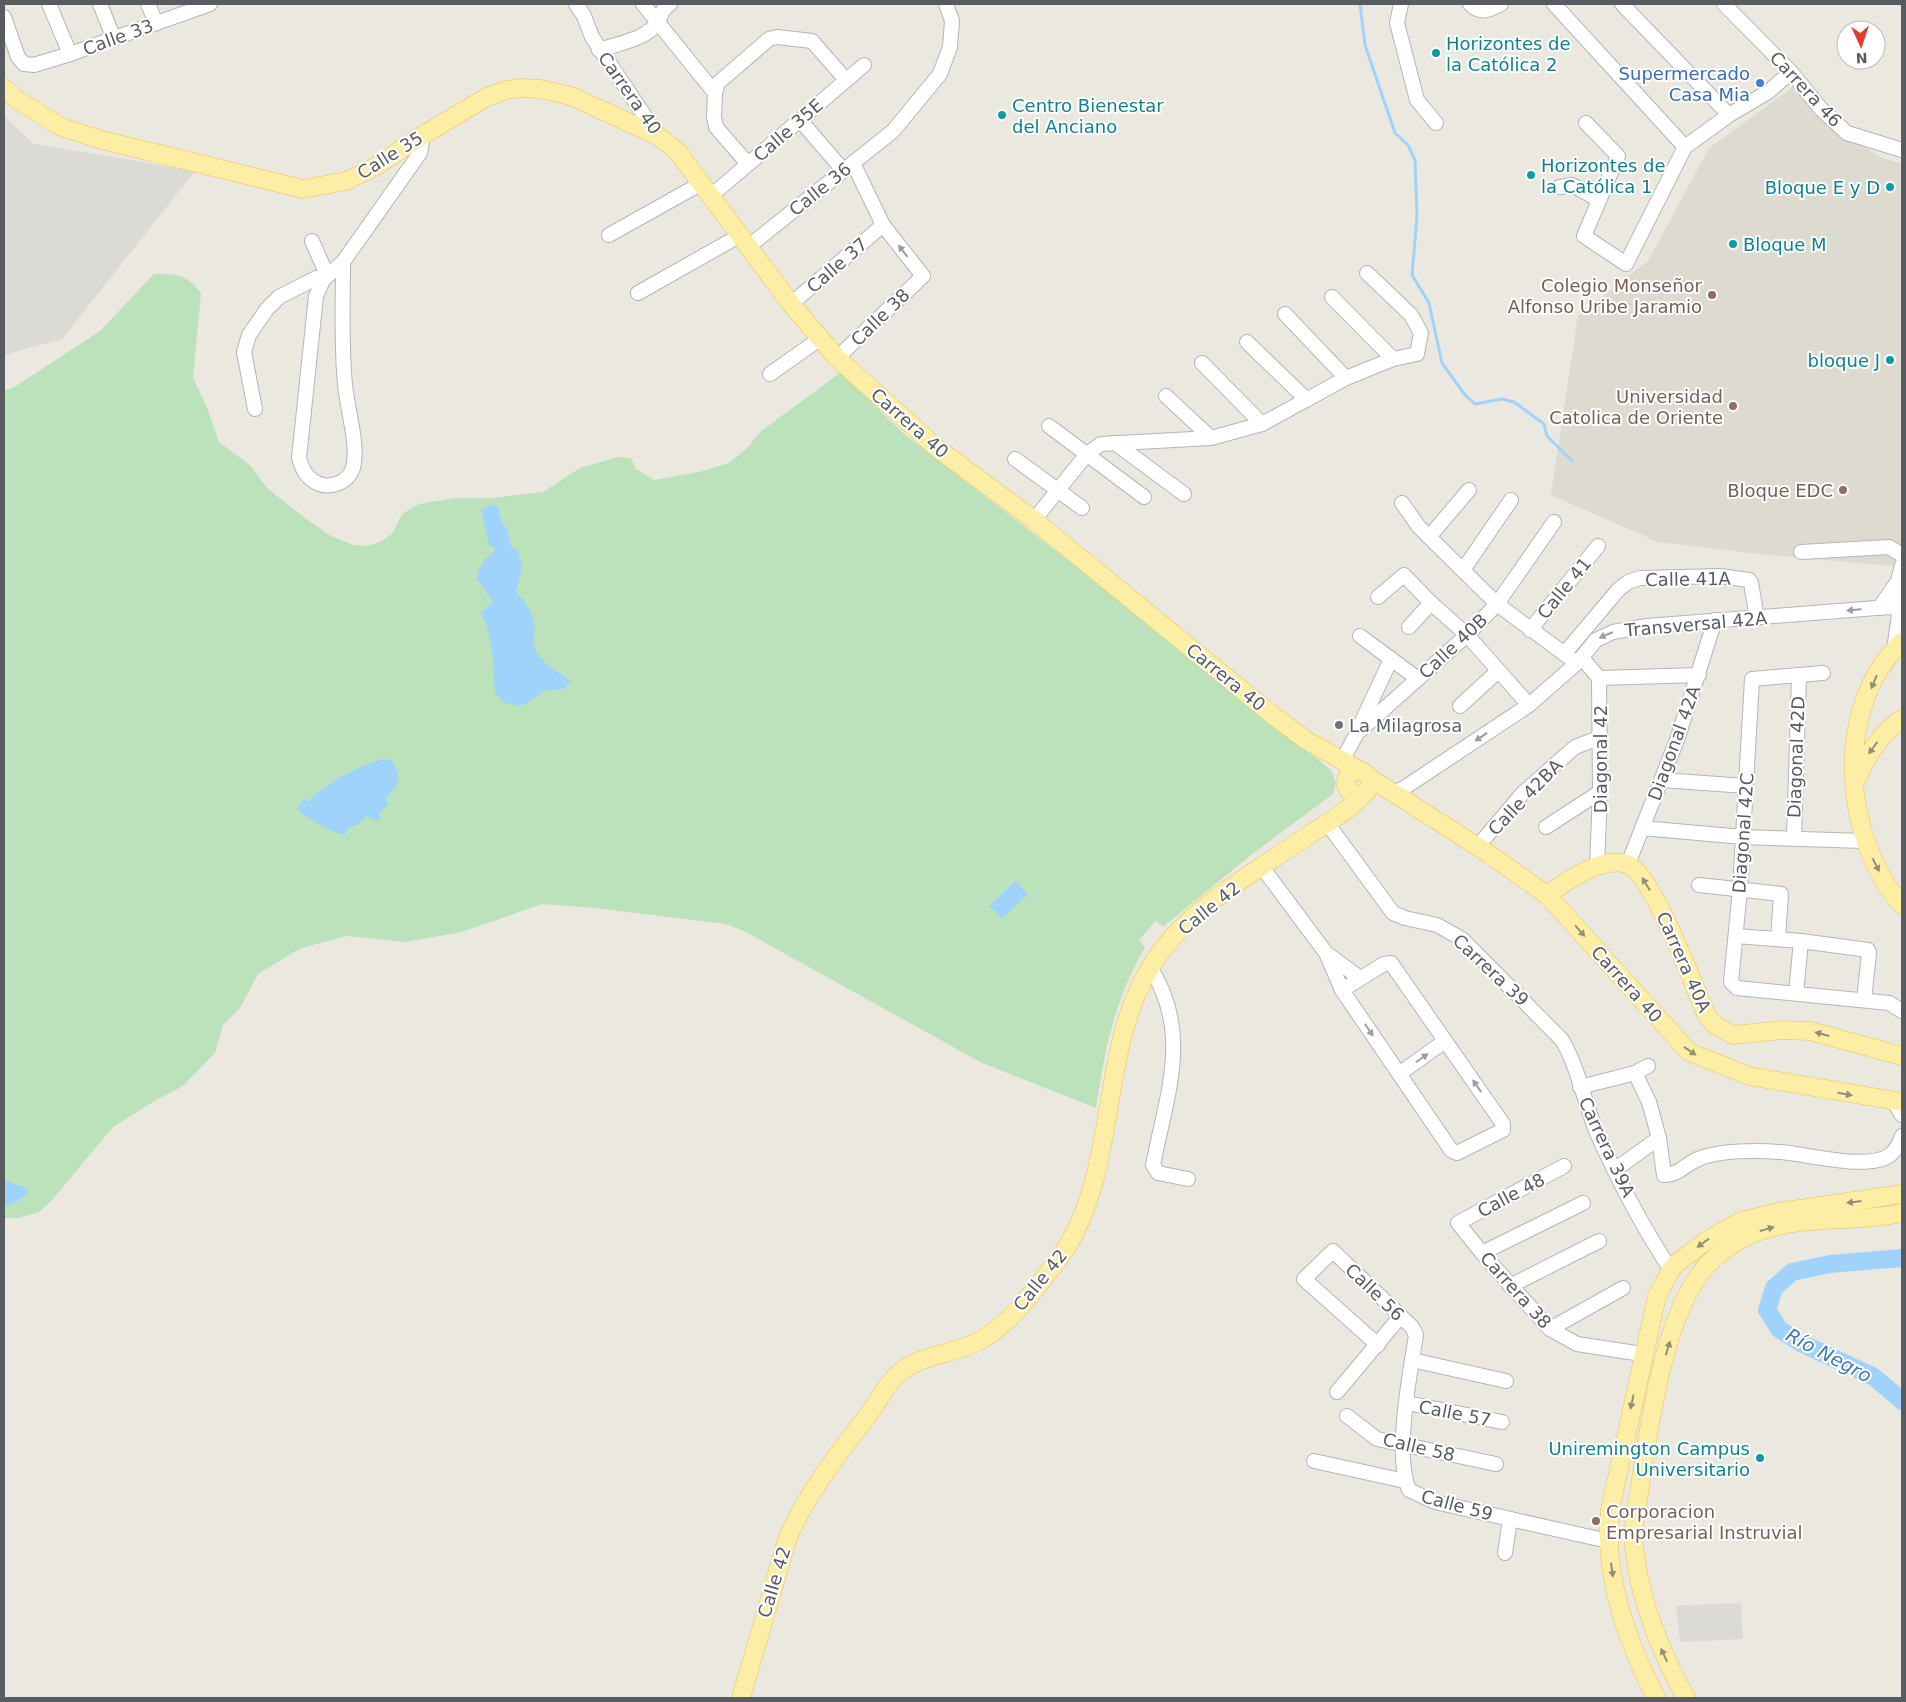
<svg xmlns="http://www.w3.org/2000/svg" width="1906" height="1702" font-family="'DejaVu Sans',sans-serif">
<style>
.industrial{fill:#dcdad4}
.education{fill:#dddad0}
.green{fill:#bce2bc}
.water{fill:#9fd3fb}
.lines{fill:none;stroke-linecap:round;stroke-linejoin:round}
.stream{stroke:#9fd3fb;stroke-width:3}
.river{stroke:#9fd3fb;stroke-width:18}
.minor-casing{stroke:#b2b6ba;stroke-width:16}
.major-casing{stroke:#ebc358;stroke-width:19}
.minor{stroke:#fff;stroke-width:14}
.major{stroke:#fceea4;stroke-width:18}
.oneway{fill:#9b9da0}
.oneway2{fill:#918f78}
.culture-dot{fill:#0f9aa8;stroke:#fff;stroke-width:2}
.shop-dot{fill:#3f7fe0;stroke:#fff;stroke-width:2}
.education-dot{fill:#8d6e63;stroke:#fff;stroke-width:2}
.worship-dot{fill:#6b7280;stroke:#fff;stroke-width:2}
.labels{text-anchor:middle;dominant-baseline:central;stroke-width:4;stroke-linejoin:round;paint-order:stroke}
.street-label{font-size:18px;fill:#585c60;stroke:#fff}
.culture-label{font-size:18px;fill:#0d838f;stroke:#fff;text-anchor:start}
.shop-label{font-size:18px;fill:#366cbe;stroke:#fff;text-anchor:end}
.education-label{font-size:18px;fill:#785e54;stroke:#fff;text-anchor:end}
.worship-label{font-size:18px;fill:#5b616d;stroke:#fff;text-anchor:start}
.water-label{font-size:19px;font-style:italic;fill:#4179b4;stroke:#fff}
</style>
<rect width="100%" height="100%" fill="#ebe8df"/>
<g class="industrial">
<path d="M4,116L34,144L195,171L62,339L4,355Z"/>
<path d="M1741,1603L1743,1639L1680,1642L1676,1606Z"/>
</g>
<path class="education" d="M1793,87L1835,130L1880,157L1902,164V567L1759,554L1658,542L1551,495L1578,316L1648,261L1709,148Z"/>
<path class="green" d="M154,274C176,274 187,274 201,293L193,378L206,405L219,442L251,466L267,488L305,518L331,536L354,545L367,546L380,542L392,534L402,514L419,504L455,498H491L543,492L580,468L618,457L631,458L635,468L654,480L699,472L729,463L747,448L760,432L841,372L903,433L1073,564L1331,770L1336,783L1333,794L1251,855L1163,927L1156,921L1139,940L1145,948C1114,1000 1105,1049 1096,1108L982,1063L744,931L726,924L594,908L542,904L462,932L405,942L347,936L301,948L258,974L240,1008L223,1025L215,1053L183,1086L156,1100L113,1127L52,1200L39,1212L18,1218H4V391L16,386L100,331Z"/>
<g class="water">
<path d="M492,505L498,506L501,521L508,530L511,547L517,550C526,567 520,575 516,592C524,600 531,610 534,622C536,632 531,643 537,653C545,665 559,673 571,681L564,689L544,691L528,703L518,706L505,703L495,693C494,674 492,626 480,613L493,602L477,579C479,565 485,558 496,550L489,545L481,509Z"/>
<path d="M384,759L392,760C402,780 401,782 386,798L388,806L379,812L381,818L377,821L366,816L357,825L349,827L344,835C332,832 303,817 297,809L303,799L310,802L312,797C332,781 359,765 384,759Z"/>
<path d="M1015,881L1028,894L1002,919L989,906Z"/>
<path d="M4,1180L26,1188L28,1192L19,1201L4,1206Z"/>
</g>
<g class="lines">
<path class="stream" d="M1360,4L1365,45L1395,133L1408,145L1415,160L1417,216L1412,275L1429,303L1442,363L1465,395L1475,404L1502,399L1514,402L1544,424L1547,436L1572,461"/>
<path class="river" d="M1902,1258L1830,1264L1792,1272L1774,1288L1767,1310L1779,1329L1801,1343L1874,1377L1902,1401"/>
<defs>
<g id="minor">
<path d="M49,4L70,54"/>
<path d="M100,4L114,39"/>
<path d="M148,4L156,23"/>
<path d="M576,4L584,16L592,37L658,136"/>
<path d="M643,4L715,93L714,117L716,127L748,164"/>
<path d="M1401,4L1397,23L1417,100L1436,123"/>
<path d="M1470,4C1481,15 1490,10 1501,4"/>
<path d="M1554,4L1685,147"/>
<path d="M1622,4L1729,115"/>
<path d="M1724,4L1791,72L1821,109L1847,133L1902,150"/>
<path d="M4,17L18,57L24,64L34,65L70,54L210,4"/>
<path d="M599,50C616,44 647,39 657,23C664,14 658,13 670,4"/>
<path d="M715,93L718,83L769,39L777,37L812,41L846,80"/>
<path d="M800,120L843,170"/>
<path d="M1586,123L1618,156L1584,236L1626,264L1685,147L1729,115L1768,92L1791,72"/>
<path d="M1560,187L1572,185L1599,200"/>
<path d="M712,195L864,65"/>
<path d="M609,235L702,183"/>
<path d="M312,241L327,275"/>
<path d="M748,247L893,131L940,74L950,47L952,21L946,4"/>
<path d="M343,262C343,302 341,344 345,384C347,409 359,445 353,468C348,483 329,490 315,482C305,476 302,468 299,458L316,296L323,280L343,262L420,153L423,135"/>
<path d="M638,293L739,236"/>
<path d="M1332,297L1393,359"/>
<path d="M791,304L883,225"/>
<path d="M1285,314L1346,378"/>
<path d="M1247,342L1307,400"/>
<path d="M837,358L923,276L883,225L853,163"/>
<path d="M1202,363L1262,424"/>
<path d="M770,374L821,338"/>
<path d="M1166,396L1211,438"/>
<path d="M255,409L244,352L249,335L267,309L279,297L316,278L323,280"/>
<path d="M1049,426L1144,497"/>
<path d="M1115,443L1184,494"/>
<path d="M1015,459L1082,508"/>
<path d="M1402,503L1419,527L1497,604L1570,658"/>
<path d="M1034,520L1087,454L1101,444L1211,438L1262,424L1346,378L1393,359L1417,354L1421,333L1411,315L1367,273"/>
<path d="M1429,537L1469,490"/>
<path d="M1801,552L1889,547L1902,555"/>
<path d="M1463,570L1511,500"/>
<path d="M1378,597L1404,575L1431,603L1467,635L1529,705"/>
<path d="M1879,608L1898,581"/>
<path d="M1409,627L1431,603"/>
<path d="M1530,630L1598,546"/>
<path d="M1360,636L1418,679"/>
<path d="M1894,650L1900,608L1898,581L1902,565"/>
<path d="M1564,654L1619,589L1628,582L1640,578L1720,576L1749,580L1751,583L1757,618"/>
<path d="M1582,658L1599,678L1600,792L1597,866"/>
<path d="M1823,673L1752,679L1740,889L1731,982L1737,988L1889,1003L1902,1011"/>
<path d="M1599,678L1699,675"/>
<path d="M1460,706L1498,671"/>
<path d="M1358,730L1391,659"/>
<path d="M1342,761L1357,733L1467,635L1497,604L1554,522"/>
<path d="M1662,780L1746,786"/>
<path d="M1393,793L1404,788L1529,705L1577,663L1596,640L1613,632L1647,626L1889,607L1902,609"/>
<path d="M1327,823L1393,913L1405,918L1437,925L1462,939L1562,1040C1579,1069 1584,1102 1597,1133C1617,1178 1644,1229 1671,1270"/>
<path d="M1546,827L1600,792"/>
<path d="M1642,828L1743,837L1864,841"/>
<path d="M1794,838L1799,676"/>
<path d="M1478,846L1523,793L1575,747L1601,737"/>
<path d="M1628,864L1677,740L1715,620"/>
<path d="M1262,867L1326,953L1342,990L1451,1150L1457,1153L1503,1130V1124L1391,963L1384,964L1342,990"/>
<path d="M1699,885L1781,894L1778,939"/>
<path d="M1736,936L1801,941L1868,950L1869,953L1864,1000"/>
<path d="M1326,953L1360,978"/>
<path d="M1150,967C1192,1033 1167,1093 1153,1165L1158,1173L1188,1179"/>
<path d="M1796,993L1801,941"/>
<path d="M1635,1073L1649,1102L1659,1138L1664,1175C1677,1176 1686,1164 1698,1159C1719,1150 1758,1150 1781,1152C1808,1154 1868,1171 1890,1155C1897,1150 1899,1143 1902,1136"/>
<path d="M1399,1074L1445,1041"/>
<path d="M1580,1087L1635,1073L1648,1066"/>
<path d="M1894,1102L1902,1115"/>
<path d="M1564,1166L1458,1223L1482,1253L1550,1329L1577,1344L1642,1354"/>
<path d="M1616,1169L1659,1138"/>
<path d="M1482,1253L1583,1203"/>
<path d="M1510,1286L1599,1241"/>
<path d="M1550,1329L1623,1288"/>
<path d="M1378,1345L1304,1279L1333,1251L1412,1327L1416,1335C1410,1374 1394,1454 1409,1490L1435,1502L1608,1541"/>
<path d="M1412,1360L1506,1381"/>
<path d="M1337,1392L1400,1317"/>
<path d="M1407,1403L1502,1422"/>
<path d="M1347,1416L1377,1439L1496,1464"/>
<path d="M1314,1461L1405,1481"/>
<path d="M1505,1553L1510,1519"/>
</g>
<g id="major">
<path d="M4,88L16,99L61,127L102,140L303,189L346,181L373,168L423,135L487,97L506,90L522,88L540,89L571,96L658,136L677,151L791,304L837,358L937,448L1034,520L1275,717L1306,740L1359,770"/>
<path d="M1902,642C1833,706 1842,838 1902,905"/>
<circle cx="1358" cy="783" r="12"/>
<path d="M1858,777C1867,755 1881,733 1902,719"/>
<path d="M1370,778L1483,850L1547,895L1689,1052L1749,1076L1902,1102"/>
<path d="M1547,895C1567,881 1601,856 1627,864C1652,872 1695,989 1707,1016L1715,1025L1733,1035L1782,1030L1810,1031L1902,1056"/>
<path d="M741,1698L787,1540C807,1492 840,1452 871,1411C879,1400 887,1384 897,1375C919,1354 953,1355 979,1341C1011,1324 1033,1291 1055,1264C1121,1179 1096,1057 1150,968C1185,909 1254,873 1309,835C1328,822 1349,811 1364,794"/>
<path d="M1656,1698C1627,1640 1603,1576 1610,1510L1657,1296L1671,1270L1678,1262L1709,1239L1741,1221L1779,1212L1902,1194"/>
<path d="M1686,1698C1658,1647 1635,1590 1633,1531C1645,1459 1657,1334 1699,1275C1713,1255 1740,1237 1763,1230C1809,1215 1857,1223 1902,1213"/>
</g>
</defs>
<use href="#minor" class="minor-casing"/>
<use href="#major" class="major-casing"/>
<use href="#minor" class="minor"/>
<use href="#major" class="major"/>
</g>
<defs><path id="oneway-solid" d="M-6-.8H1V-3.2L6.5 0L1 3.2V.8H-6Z" transform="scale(1.25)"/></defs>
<g class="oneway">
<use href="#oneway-solid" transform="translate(903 251) rotate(-128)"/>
<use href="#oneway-solid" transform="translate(1854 610) rotate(175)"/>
<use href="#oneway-solid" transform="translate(1606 635) rotate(157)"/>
<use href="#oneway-solid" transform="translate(1481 737) rotate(146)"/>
<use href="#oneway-solid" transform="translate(1369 1030) rotate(56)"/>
<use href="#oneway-solid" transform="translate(1422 1058) rotate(-35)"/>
<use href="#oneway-solid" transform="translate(1477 1086) rotate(-125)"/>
</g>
<g class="oneway2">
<use href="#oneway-solid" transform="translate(1874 682) rotate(113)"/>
<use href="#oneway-solid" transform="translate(1873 748) rotate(126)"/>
<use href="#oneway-solid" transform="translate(1876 865) rotate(63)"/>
<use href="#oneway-solid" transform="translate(1646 884) rotate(-122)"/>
<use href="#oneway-solid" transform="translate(1580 931) rotate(48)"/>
<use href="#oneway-solid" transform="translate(1822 1034) rotate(-165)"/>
<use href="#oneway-solid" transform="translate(1690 1051) rotate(34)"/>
<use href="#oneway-solid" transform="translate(1845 1094) rotate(10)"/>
<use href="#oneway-solid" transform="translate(1854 1202) rotate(173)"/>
<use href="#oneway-solid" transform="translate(1767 1229) rotate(-16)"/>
<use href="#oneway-solid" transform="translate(1703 1243) rotate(144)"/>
<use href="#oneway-solid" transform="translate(1668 1348) rotate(-73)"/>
<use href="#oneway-solid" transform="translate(1632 1402) rotate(102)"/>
<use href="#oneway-solid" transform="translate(1612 1570) rotate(82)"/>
<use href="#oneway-solid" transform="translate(1664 1655) rotate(-115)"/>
</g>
<g class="culture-dot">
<circle cx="1436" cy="53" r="5"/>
<circle cx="1002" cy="115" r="5"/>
<circle cx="1531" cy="175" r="5"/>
<circle cx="1890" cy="187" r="5"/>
<circle cx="1733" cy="244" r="5"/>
<circle cx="1890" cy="360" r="5"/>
<circle cx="1760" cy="1458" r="5"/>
</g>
<circle class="shop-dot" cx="1760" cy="83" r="5"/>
<g class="education-dot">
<circle cx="1712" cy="295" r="5"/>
<circle cx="1733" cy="406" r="5"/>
<circle cx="1843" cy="490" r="5"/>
<circle cx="1596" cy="1521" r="5"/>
</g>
<circle class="worship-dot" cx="1339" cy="725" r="5"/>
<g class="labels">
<g class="street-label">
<text transform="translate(118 37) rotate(-20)">Calle 33</text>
<text transform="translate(1806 89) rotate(47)">Carrera 46</text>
<text transform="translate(630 93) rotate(55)">Carrera 40</text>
<text transform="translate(788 130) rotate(-41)">Calle 35E</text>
<text transform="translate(390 155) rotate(-32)">Calle 35</text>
<text transform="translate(820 189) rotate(-39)">Calle 36</text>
<text transform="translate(837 265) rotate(-41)">Calle 37</text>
<text transform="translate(880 317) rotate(-44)">Calle 38</text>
<text transform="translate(910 423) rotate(41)">Carrera 40</text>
<text transform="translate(1688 579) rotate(-1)">Calle 41A</text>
<text transform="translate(1564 588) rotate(-51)">Calle 41</text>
<text transform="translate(1696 624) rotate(-5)">Transversal 42A</text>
<text transform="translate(1453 646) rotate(-43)">Calle 40B</text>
<text transform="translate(1226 677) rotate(39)">Carrera 40</text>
<text transform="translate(1674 743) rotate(-70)">Diagonal 42A</text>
<text transform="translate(1796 757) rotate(-88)">Diagonal 42D</text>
<text transform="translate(1600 759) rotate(-90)">Diagonal 42</text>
<text transform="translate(1525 797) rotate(-46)">Calle 42BA</text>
<text transform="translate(1743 833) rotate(-86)">Diagonal 42C</text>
<text transform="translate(1209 908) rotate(-39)">Calle 42</text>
<text transform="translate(1684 962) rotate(66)">Carrera 40A</text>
<text transform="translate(1491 970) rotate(43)">Carrera 39</text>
<text transform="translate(1627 984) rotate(48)">Carrera 40</text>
<text transform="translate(1607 1147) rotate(65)">Carrera 39A</text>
<text transform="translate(1511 1195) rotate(-28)">Calle 48</text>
<text transform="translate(1040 1280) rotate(-51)">Calle 42</text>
<text transform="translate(1516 1290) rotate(48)">Carrera 38</text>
<text transform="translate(1375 1292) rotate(44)">Calle 56</text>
<text transform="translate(1455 1413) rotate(11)">Calle 57</text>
<text transform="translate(1419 1447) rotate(13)">Calle 58</text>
<text transform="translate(1457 1505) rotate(15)">Calle 59</text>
<text transform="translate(774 1582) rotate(-73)">Calle 42</text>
</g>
<g class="culture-label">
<text x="1446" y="43">Horizontes de<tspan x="1446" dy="21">la Católica 2</tspan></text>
<text x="1012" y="105">Centro Bienestar<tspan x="1012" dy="21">del Anciano</tspan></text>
<text x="1541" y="165">Horizontes de<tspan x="1541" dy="21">la Católica 1</tspan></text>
<text x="1880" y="187" text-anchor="end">Bloque E y D</text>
<text x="1743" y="244">Bloque M</text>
<text x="1880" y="360" text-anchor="end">bloque J</text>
<text x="1750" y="1448" text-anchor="end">Uniremington Campus<tspan x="1750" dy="21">Universitario</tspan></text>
</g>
<g class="shop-label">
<text x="1750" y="73">Supermercado<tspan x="1750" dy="21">Casa Mia</tspan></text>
</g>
<g class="education-label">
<text x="1702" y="285">Colegio Monseñor<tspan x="1702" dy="21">Alfonso Uribe Jaramio</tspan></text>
<text x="1723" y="396">Universidad<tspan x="1723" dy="21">Catolica de Oriente</tspan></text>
<text x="1833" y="490">Bloque EDC</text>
<text x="1606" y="1511" text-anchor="start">Corporacion<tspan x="1606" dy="21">Empresarial Instruvial</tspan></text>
</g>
<g class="worship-label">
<text x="1349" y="725">La Milagrosa</text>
</g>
<g class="water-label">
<text transform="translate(1829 1355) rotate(28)">Río Negro</text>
</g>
</g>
<rect width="1906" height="1702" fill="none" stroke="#585c60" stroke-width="10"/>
<g transform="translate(1861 45) rotate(177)"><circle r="24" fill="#ffffff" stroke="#bcbebf"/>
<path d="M0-4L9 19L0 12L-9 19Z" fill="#e23d2f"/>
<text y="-8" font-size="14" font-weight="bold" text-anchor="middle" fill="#585c60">N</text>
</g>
</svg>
